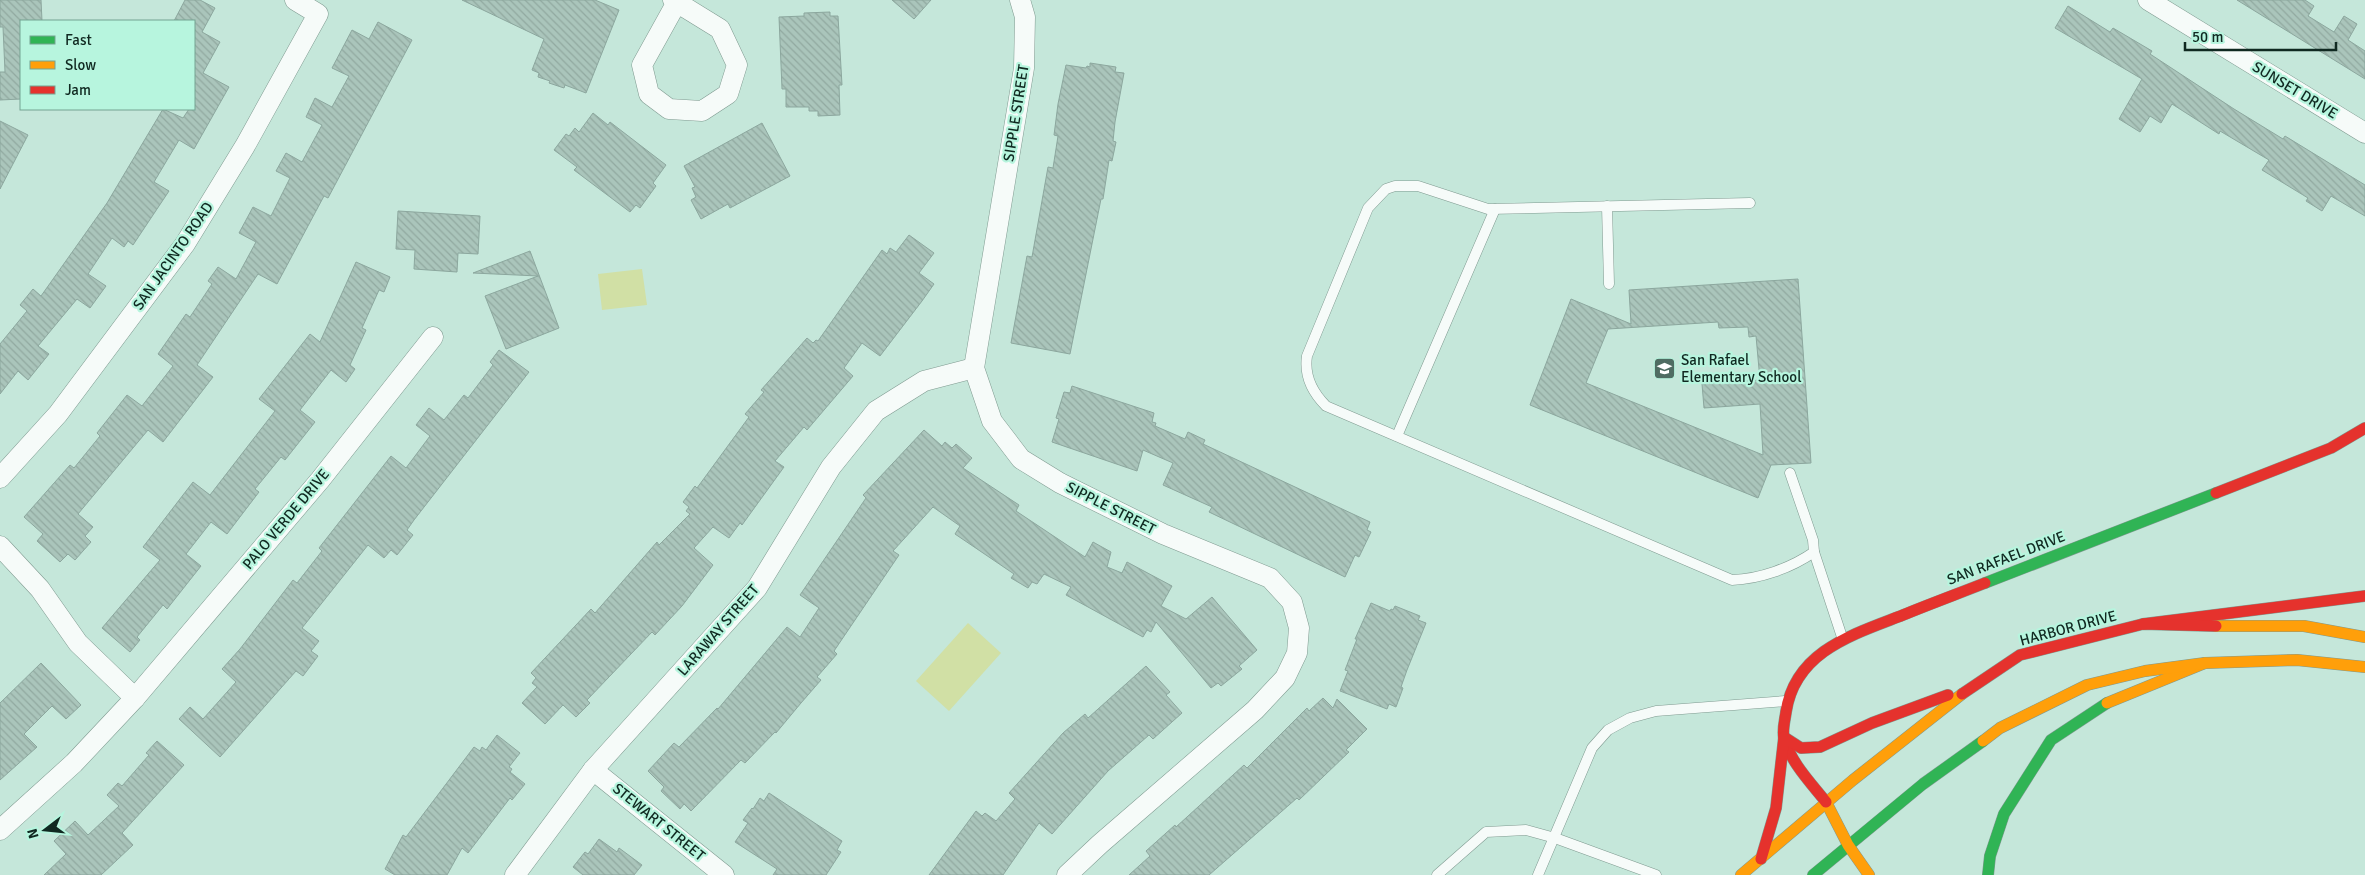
<svg xmlns="http://www.w3.org/2000/svg" width="2365" height="875" font-family="Signika,sans-serif">
<style>
.park{fill:#d1e0a5}
.building{fill:url(#building-back-hatch);stroke:#8ca79e;fill-rule:evenodd}
.lines{fill:none;stroke-linecap:round;stroke-linejoin:round}
.lane-casing{stroke:#7f9a90;stroke-width:11}
.street-casing{stroke:#7f9a90;stroke-width:21}
.fast-casing{stroke:#7f9a90;stroke-width:12}
.slow-casing{stroke:#7f9a90;stroke-width:12}
.jam-casing{stroke:#7f9a90;stroke-width:12}
.lane{stroke:#f6fbf9;stroke-width:10}
.street{stroke:#f6fbf9;stroke-width:20}
.fast{stroke:#30b455;stroke-width:11}
.slow{stroke:#ff9f0a;stroke-width:11}
.jam{stroke:#e5322d;stroke-width:11}
.labels{text-anchor:middle;dominant-baseline:central;stroke-width:4.5;stroke-linejoin:round;paint-order:stroke}
.street-label{font-size:15px;fill:#102921;stroke:#b7f5de}
.poi-label{font-size:15px;fill:#102921;stroke:#b7f5de;text-anchor:start}
</style>
<defs>
<pattern id="building-back-hatch" width="6" height="6" patternUnits="userSpaceOnUse" patternTransform="scale(1.25)"><rect width="6" height="6" fill="#aac5bb"/><path d="M-1 5l2 2M0 0l6 6M5-1l2 2" fill="none" stroke="#91a9a0"/></pattern>
</defs>
<rect width="100%" height="100%" fill="#c5e7da"/>
<g class="park">
<path d="M642,269L647,305L602,310L598,274Z"/>
<path d="M968,623L1001,653L949,711L916,681Z"/>
</g>
<g class="building">
<path d="M0,0H41L42,21H21V99L0,100V72H5L3,27H0Z"/>
<path d="M185,0H200L215,8L202,32L220,42L203,73L229,87L194,149L179,140L154,182L169,191L133,245L128,241L124,247L112,238L88,274L106,286L90,308L77,299L38,346L49,354L28,380L18,371L0,394V344L27,311L20,305L33,289L41,296L107,203L163,109L183,118L189,109H194V21H174Z"/>
<path d="M462,0H595L619,10L586,93L565,85L564,88L549,83L550,81L538,77L539,73L532,70L544,39Z"/>
<path d="M892,0H931L914,19Z"/>
<path d="M2237,0H2305L2314,6L2308,16L2334,32L2344,16L2357,24L2348,40L2365,51V79Z"/>
<path d="M2068,6L2110,32L2113,28L2152,51L2150,54L2234,109L2283,139L2285,136L2365,185V216L2331,196L2322,211L2306,201L2308,198L2262,170L2269,160L2220,131L2219,134L2172,104L2161,123L2150,116L2140,132L2119,119L2142,79L2055,28Z"/>
<path d="M830,12V16H838L842,85H839L840,115L818,116V111H809V107H786V89H782L779,17L804,16V13Z"/>
<path d="M378,22L412,40L328,198L324,196L277,284L258,274L197,365L213,377L163,442L148,430L78,514L93,527L85,536L91,542L75,560L68,554L60,562L37,541L43,534L24,517L70,465L74,468L100,436L97,433L127,395L142,406L173,366L158,354L186,314L190,317L212,284L208,281L218,267L236,279L256,242L239,233L253,207L271,216L290,178L276,171L286,153L302,162L322,125L306,117L315,98L332,107L349,76L332,68L352,30L369,39Z"/>
<path d="M1090,63L1116,67L1115,72L1124,73L1115,122L1113,141L1116,142L1112,161L1109,160L1103,199H1101L1070,354L1011,343L1027,256L1032,257L1048,167L1053,168L1058,136L1054,135L1058,104L1066,65L1086,68L1087,66L1090,67Z"/>
<path d="M593,113L608,125L610,122L666,165L653,183L656,186L640,208L636,205L630,212L574,170L577,167L554,150L566,134L569,136L575,128L579,132Z"/>
<path d="M0,121L28,135L0,189Z"/>
<path d="M762,123L790,176L730,208L728,204L701,219L691,200L696,197L692,188L695,187L684,166Z"/>
<path d="M398,211L480,216L478,254L458,253L457,272L414,269L415,250L396,249Z"/>
<path d="M909,235L934,253L919,273L934,284L922,301L880,356L862,343L844,368L853,376L807,430L804,427L775,461L784,467L742,525L740,523L729,538L713,527L694,548L713,565L682,606L655,635L652,632L587,700L590,703L576,717L563,705L545,724L522,703L537,687L532,683L536,678L531,673L591,609L595,613L657,542L659,545L690,514L686,511L689,507L683,502L695,486L697,488L749,417L745,414L764,392L761,390L807,338L813,343L816,340L818,341L882,250L887,254L890,248L896,252Z"/>
<path d="M530,251L559,328L506,349L485,296L538,276L473,273Z"/>
<path d="M356,262L390,277L384,292L379,290L362,328L366,330L350,365L355,369L346,382L331,370L300,410L315,422L285,460L281,457L255,489L259,492L227,534L211,522L186,554L201,566L167,609L163,605L137,637L140,640L130,652L102,628L160,560L143,547L193,482L210,495L275,411L259,399L310,334L320,342Z"/>
<path d="M1798,279L1811,463L1771,465L1758,498L1530,405L1571,299L1631,324L1629,290ZM1718,322L1719,328L1748,327L1749,337L1756,336L1760,380L1702,384L1704,408L1760,404L1763,455L1586,383L1608,329Z"/>
<path d="M499,350L529,372L414,520L407,530L413,535L397,555L391,550L384,558L368,545L302,628L319,641L311,651L318,656L303,676L296,671L220,757L179,719L190,707L203,719L236,682L222,669L240,649L293,580L297,583L322,551L319,548L391,456L406,468L430,436L416,425L429,408L444,420L464,395L468,398L493,365L490,362Z"/>
<path d="M1072,386L1154,413L1152,422L1156,423L1155,426L1185,439L1188,432L1205,440L1203,444L1370,522L1367,530L1371,532L1359,557L1355,555L1345,577L1209,512L1212,507L1163,485L1173,463L1143,450L1137,471L1052,442L1059,419L1056,418L1064,392L1070,393Z"/>
<path d="M924,430L942,446L945,442L952,448L956,444L972,458L963,468L1019,505L1016,511L1085,557L1093,542L1111,552L1107,567L1122,573L1127,562L1172,586L1161,606L1186,619L1212,597L1257,650L1239,666L1242,669L1221,686L1218,683L1211,688L1156,622L1151,632L1147,630L1143,637L1066,595L1071,587L1044,574L1037,584L1032,582L1028,588L1011,578L1014,574L955,534L960,526L933,507L893,551L899,555L834,651L837,654L817,677L821,680L801,703L776,733L775,732L745,763L741,760L691,811L684,804L680,809L661,791L664,787L648,771L674,743L679,747L717,708L718,709L787,627L800,637L819,608L800,595L866,498L863,495Z"/>
<path d="M1371,603L1390,611L1391,609L1393,610L1395,606L1420,616L1418,620L1426,623L1407,670L1401,687L1403,688L1396,707L1389,704L1387,709L1340,691L1348,671L1345,670L1357,639H1355Z"/>
<path d="M41,663L81,705L66,719L52,706L24,734L37,747L0,780V703Z"/>
<path d="M1146,666L1170,692L1166,695L1182,713L1153,739L1149,735L1108,771L1052,834L1039,823L1003,875H929L976,811L982,816L985,813L996,821L1015,799L1009,793L1063,733L1085,714L1088,718Z"/>
<path d="M1323,698L1333,708L1337,699L1367,729L1346,750L1349,752L1299,800L1297,798L1209,875H1129L1150,856L1146,851L1175,825L1176,827L1244,765L1247,768L1307,708L1309,711Z"/>
<path d="M497,735L520,753L509,767L512,769L510,772L525,784L512,800L510,798L468,853L462,848L447,875H395L385,869L403,835L406,837L474,747L480,751L482,747L486,750Z"/>
<path d="M157,741L184,765L122,833L133,845L101,875H44L66,854L54,841L75,821L88,835L119,806L107,795L118,783L122,786L149,755L146,753Z"/>
<path d="M769,793L842,841L837,850L841,852L826,875H773L777,869L735,842L748,823L743,820L752,808L753,809L760,798L764,801Z"/>
<path d="M599,839L617,852L619,848L642,865L634,875H583L573,867L585,852L588,854Z"/>
</g>
<g class="lines">
<defs>
<g id="lane">
<path d="M1750,203L1488,209L1418,186H1395L1386,189L1368,208L1307,356C1304,376 1312,392 1326,406L1732,580C1760,579 1791,568 1814,552L1813,540L1790,473"/>
<path d="M1607,206L1609,284"/>
<path d="M1397,436L1495,209"/>
<path d="M1814,552L1842,637"/>
<path d="M1437,875L1486,832L1526,830L1555,838L1656,875"/>
<path d="M1538,875L1592,748L1608,730L1630,718L1656,711L1786,701"/>
</g>
<g id="street">
<path d="M673,0L720,29L737,65L728,94L702,111L669,109L649,94L642,65L677,2"/>
<path d="M1020,0L1025,17L1024,68L974,368L992,421L1021,459L1060,483L1163,534L1270,578L1292,602L1299,628L1297,653L1285,678L1255,710L1100,844L1067,875"/>
<path d="M2148,0L2365,133"/>
<path d="M0,478L58,414L185,244L245,146L318,14L295,0"/>
<path d="M0,546L40,589L78,643L135,698"/>
<path d="M593,770L724,875"/>
<path d="M0,830L74,763L135,698L320,480L433,337"/>
<path d="M515,875L593,770L757,588L831,467L876,411L924,381L974,368"/>
</g>
<g id="fast">
<path d="M1985,583L2216,493"/>
<path d="M1813,875L1923,784L1983,741"/>
<path d="M1988,875L1990,856L2004,814L2051,740L2107,703"/>
</g>
<g id="slow">
<path d="M2216,626H2304L2365,637"/>
<path d="M2107,703L2205,663"/>
<path d="M1983,741L2000,728L2087,685L2145,671L2205,663L2297,660L2365,667"/>
<path d="M1826,802L1848,845L1869,875"/>
<path d="M1741,875L1853,780L1962,694"/>
</g>
<g id="jam">
<path d="M2216,493L2331,448L2365,428"/>
<path d="M2143,624L2365,596"/>
<path d="M1962,694L2020,655L2143,624L2216,626"/>
<path d="M1826,802C1811,783 1791,763 1784,738C1782,730 1785,720 1786,712C1795,651 1854,634 1903,615C1930,604 1957,594 1985,583"/>
<path d="M1761,859L1776,808L1784,737L1801,748L1820,747L1872,723L1948,695"/>
</g>
</defs>
<use href="#lane" class="lane-casing"/>
<use href="#street" class="street-casing"/>
<use href="#fast" class="fast-casing"/>
<use href="#slow" class="slow-casing"/>
<use href="#jam" class="jam-casing"/>
<use href="#lane" class="lane"/>
<use href="#street" class="street"/>
<use href="#fast" class="fast"/>
<use href="#slow" class="slow"/>
<use href="#jam" class="jam"/>
</g>
<defs>
<symbol id="school-square" viewBox="-11 -11 22 22"><rect x="-9" y="-9" width="18" height="18" rx="4" fill="#4f6c62" stroke="#b7f5de"/><path d="M0-5L7-2L0 1L-7-2ZM-4 1L0 2.5L4 1V4Q0 6-4 4Z" fill="#fff"/></symbol>
</defs>
<g fill-rule="evenodd">
<use href="#school-square" x="1652" y="356" width="25" height="25"/>
</g>
<g class="labels">
<g class="street-label">
<text transform="translate(2295 90) rotate(31)">SUNSET DRIVE</text>
<text transform="translate(1016 113) rotate(-81)">SIPPLE STREET</text>
<text transform="translate(173 256) rotate(-55)">SAN JACINTO ROAD</text>
<text transform="translate(1111 508) rotate(27)">SIPPLE STREET</text>
<text transform="translate(286 519) rotate(-50)">PALO VERDE DRIVE</text>
<text transform="translate(2006 558) rotate(-21)">SAN RAFAEL DRIVE</text>
<text transform="translate(2068 628) rotate(-15)">HARBOR DRIVE</text>
<text transform="translate(718 630) rotate(-49)">LARAWAY STREET</text>
<text transform="translate(659 822) rotate(39)">STEWART STREET</text>
</g>
<g class="poi-label">
<text x="1681" y="360">San Rafael<tspan x="1681" dy="17">Elementary School</tspan></text>
</g>
</g>
<rect x="20" y="20" width="175" height="90" fill="#b7f5de" stroke="#74a392"/>
<rect x="30" y="36" width="25" height="8" fill="#30b455" stroke="#74a392"/>
<text x="65" y="45" font-size="15" fill="#102921">Fast</text>
<rect x="30" y="61" width="25" height="8" fill="#ff9f0a" stroke="#74a392"/>
<text x="65" y="70" font-size="15" fill="#102921">Slow</text>
<rect x="30" y="86" width="25" height="8" fill="#e5322d" stroke="#74a392"/>
<text x="65" y="95" font-size="15" fill="#102921">Jam</text>
<g transform="translate(45 830) rotate(254)" stroke="#b7f5de" stroke-width="4" paint-order="stroke">
<path d="M0-4L9 19L0 12L-9 19Z" fill="#102921"/>
<text y="-8" font-size="14" font-weight="bold" text-anchor="middle" fill="#102921">N</text>
</g>
<path d="M2185 42v8h151v-8" fill="none" stroke="#102921" stroke-width="2.5"/>
<text x="2192" y="42" font-size="15" fill="#102921" stroke="#b7f5de" stroke-width="4" paint-order="stroke">50 m</text>
</svg>
